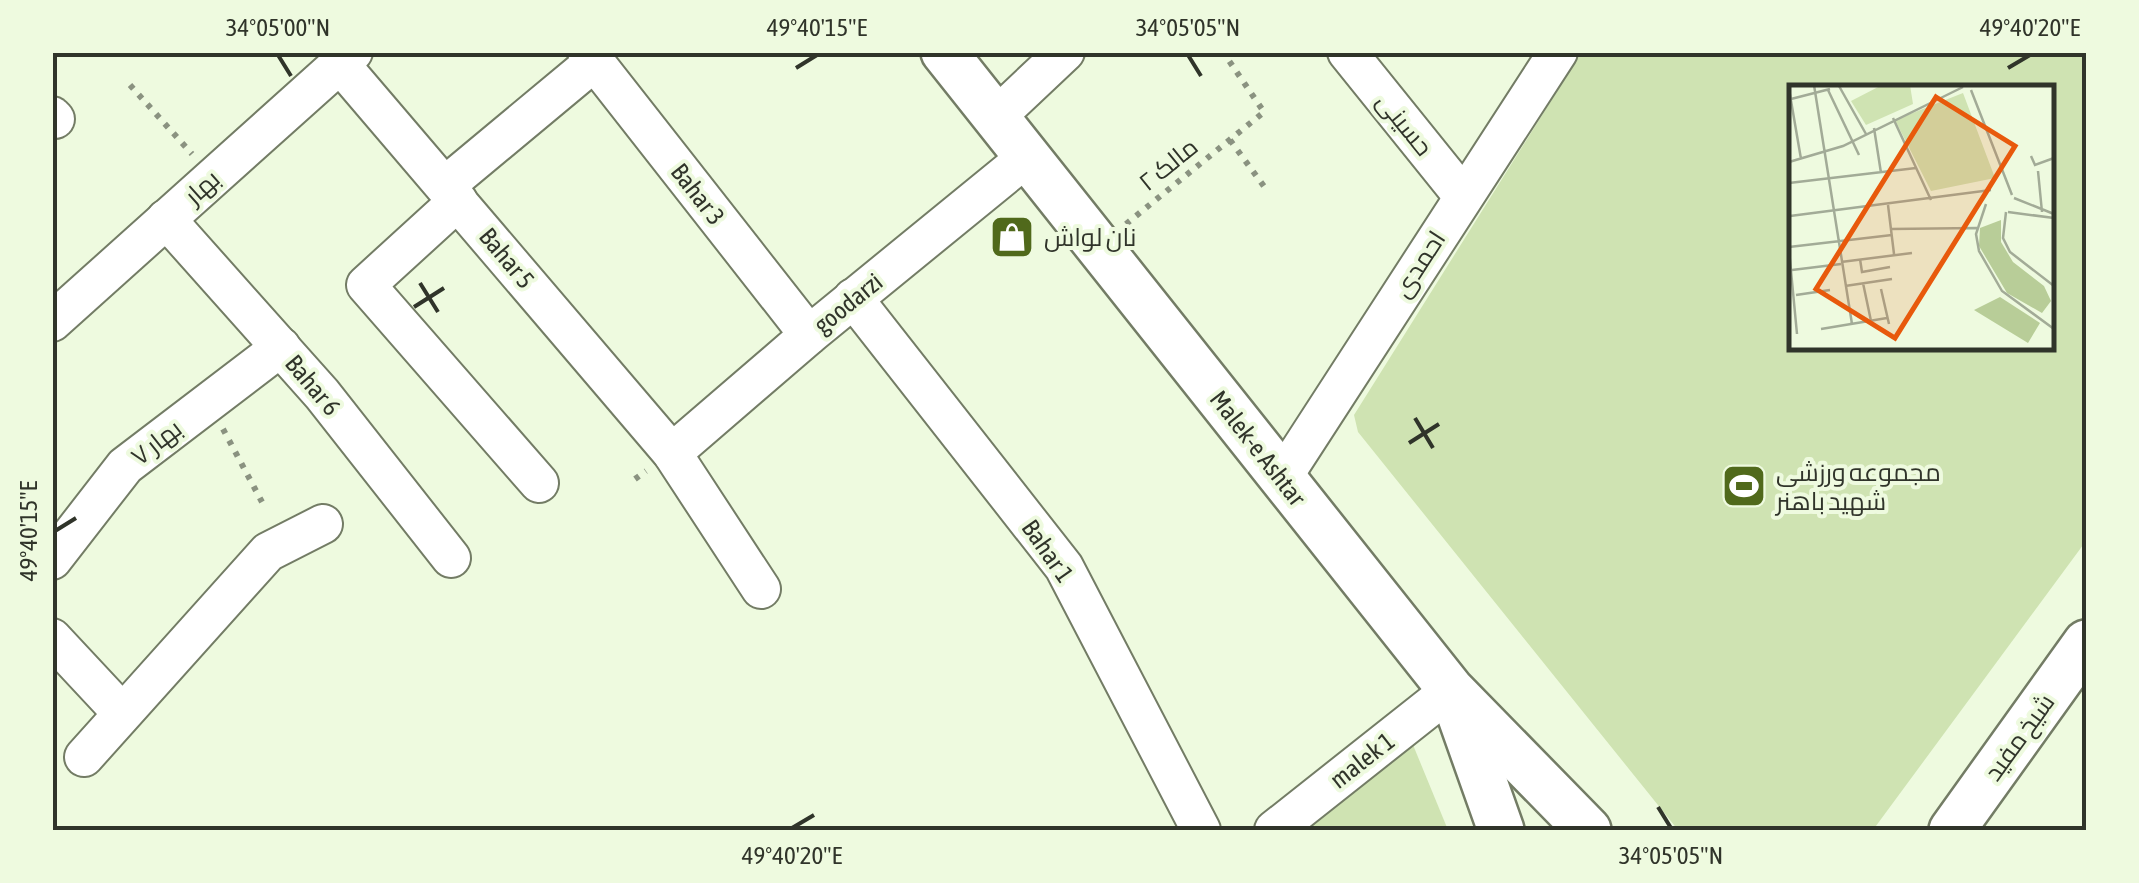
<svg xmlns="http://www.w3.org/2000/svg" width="2139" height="883" font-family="'Asap Condensed',Cairo,sans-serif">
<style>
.green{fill:#cfe3b2;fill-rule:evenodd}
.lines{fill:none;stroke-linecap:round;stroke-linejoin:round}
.minor-casing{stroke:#737c65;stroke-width:42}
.tertiary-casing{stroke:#737c65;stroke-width:50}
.path{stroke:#8a9280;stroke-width:6;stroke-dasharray:5 8;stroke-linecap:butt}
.minor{stroke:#fff;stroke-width:38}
.tertiary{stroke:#fff;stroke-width:45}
.ticks{fill:none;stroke:#30342a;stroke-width:4}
.labels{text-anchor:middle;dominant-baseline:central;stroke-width:8;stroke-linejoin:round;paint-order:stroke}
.street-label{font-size:25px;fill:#30342a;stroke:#eefadf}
.poi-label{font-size:25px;fill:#30342a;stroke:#eefadf;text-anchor:start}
.inset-road{fill:none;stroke:#a2ab97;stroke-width:2.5}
.view{fill:#e8590c;fill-opacity:0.15;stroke:#e8590c;stroke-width:5}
.inset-edge{fill:none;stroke:#30342a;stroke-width:5}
.neatline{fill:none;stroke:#30342a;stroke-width:4}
.ticks-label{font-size:25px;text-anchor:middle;fill:#30342a}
</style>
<rect width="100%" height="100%" fill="#eefadf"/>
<g class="green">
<path d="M1581,53H2086V541L1873,830H1678L1358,432L1354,415ZM1792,88H2052V348H1792Z"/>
<path d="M1411,740L1448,830H1297Z"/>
</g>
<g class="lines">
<defs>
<g id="minor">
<path d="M587,52L809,335"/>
<path d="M1347,52L1463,196"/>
<path d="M340,64L672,453L761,589"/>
<path d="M52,116L55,119"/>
<path d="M995,118L1065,52"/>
<path d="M445,186L594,62"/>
<path d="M458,201L366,285L539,483"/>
<path d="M166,219L322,394L451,558"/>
<path d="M853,298L1064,567L1201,830"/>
<path d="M52,322L353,52"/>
<path d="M672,453L809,335L1027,157"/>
<path d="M1282,478L1558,52"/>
<path d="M52,560L125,466L281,347"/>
<path d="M52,638L122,713"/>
<path d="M84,757L268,552L323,524"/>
<path d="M1274,830L1451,690"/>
</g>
<g id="tertiary">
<path d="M944,52L1451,690L1588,830"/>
<path d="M1457,706L1501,830"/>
<path d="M1952,830L2086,643"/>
</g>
</defs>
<use href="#minor" class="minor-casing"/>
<use href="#tertiary" class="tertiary-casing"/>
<g class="path">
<path d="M130,85L192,154"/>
<path d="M1230,140L1266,189"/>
<path d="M1126,224L1264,112L1223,52"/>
<path d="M223,429L262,502"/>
<path d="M635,479L646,471"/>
</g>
<use href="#minor" class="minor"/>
<use href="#tertiary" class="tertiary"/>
</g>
<path class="ticks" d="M278,55L291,76M1188,55L1201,76M796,68L817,55M2008,68L2030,55M420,283L438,312M414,307L444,288M1415,418L1433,448M1409,443L1439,424M55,531L76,518M1658,807L1671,828M792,828L814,815"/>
<defs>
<symbol id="shop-square" viewBox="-11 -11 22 22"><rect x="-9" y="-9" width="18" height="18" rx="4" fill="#50691b" stroke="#eefadf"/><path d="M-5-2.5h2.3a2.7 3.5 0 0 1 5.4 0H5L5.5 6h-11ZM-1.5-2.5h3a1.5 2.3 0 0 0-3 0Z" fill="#fff"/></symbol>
<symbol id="stadium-square" viewBox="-11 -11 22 22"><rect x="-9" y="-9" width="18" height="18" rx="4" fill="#50691b" stroke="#eefadf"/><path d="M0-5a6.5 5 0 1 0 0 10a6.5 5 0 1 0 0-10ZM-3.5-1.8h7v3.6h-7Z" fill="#fff"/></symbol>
</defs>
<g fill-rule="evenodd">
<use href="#shop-square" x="987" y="212" width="50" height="50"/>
<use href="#stadium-square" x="1719" y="461" width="50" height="50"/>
</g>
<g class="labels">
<g class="street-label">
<text transform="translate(1405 124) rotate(51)">حسینی</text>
<text transform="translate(1168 164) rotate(-39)">مالک ۲</text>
<text transform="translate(202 187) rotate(-42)">بهار</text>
<text transform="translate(698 194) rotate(52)">Bahar 3</text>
<text transform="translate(507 258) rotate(50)">Bahar 5</text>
<text transform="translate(1419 264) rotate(-57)">احمدی</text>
<text transform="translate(848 303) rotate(-39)">goodarzi</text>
<text transform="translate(313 385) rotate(50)">Bahar 6</text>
<text transform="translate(156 442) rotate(-38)">بهار ۷</text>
<text transform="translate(1258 448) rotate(52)">Malek-e Ashtar</text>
<text transform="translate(1048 551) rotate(55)">Bahar 1</text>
<text transform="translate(2019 737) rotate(-54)">شیخ مفید</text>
<text transform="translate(1362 760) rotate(-38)">malek 1</text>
</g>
<g class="poi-label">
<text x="1044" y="237">نان لواش</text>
<text x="1776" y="472">مجموعه ورزشی<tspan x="1776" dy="29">شهید باهنر</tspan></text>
</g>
</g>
<g transform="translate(1789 85)">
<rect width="265" height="265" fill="#eefadf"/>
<path d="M93,0H121L124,19L77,40L62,16ZM174,8L206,93L142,106L106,35Z" fill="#cfe3b2"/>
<path d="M212,135V157L224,177L255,201L262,216L253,228L218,208L190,161L191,143ZM211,212L251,238L239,258L185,225Z" fill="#b8cd98"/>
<path class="inset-road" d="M25,0L63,239M50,1L77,49M0,4L12,74M39,5L70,70M182,5L223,110M2,14L41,4M104,33L142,115M85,43L92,88M242,71L246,80L265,73M0,77L54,61L174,2M249,86L253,127M0,98L127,83M225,113L265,129M197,119L187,149L190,166L213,206L265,244M99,120L105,169M217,127L214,153L221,167L265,201M219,127L265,133M1,131L202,105M102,144L188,143M0,162L103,150M0,165L8,249M71,174L73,187L101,182M52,177L123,168M3,185L52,179M74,198L82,236M56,201L103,194M92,204L100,239M7,210L41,205M32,244L98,233"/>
<path class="view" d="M147,12L226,61L106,253L27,204Z"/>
<rect width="265" height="265" class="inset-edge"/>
</g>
<rect width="2139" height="883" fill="none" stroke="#eefadf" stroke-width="110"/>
<rect x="55" y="55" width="2029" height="773" class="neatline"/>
<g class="ticks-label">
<text x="278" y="36">34°05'00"N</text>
<text x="817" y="36">49°40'15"E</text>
<text x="1188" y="36">34°05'05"N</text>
<text x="2030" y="36">49°40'20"E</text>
<text transform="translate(28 531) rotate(-90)" y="9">49°40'15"E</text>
<text x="792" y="864">49°40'20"E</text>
<text x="1671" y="864">34°05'05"N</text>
</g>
</svg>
